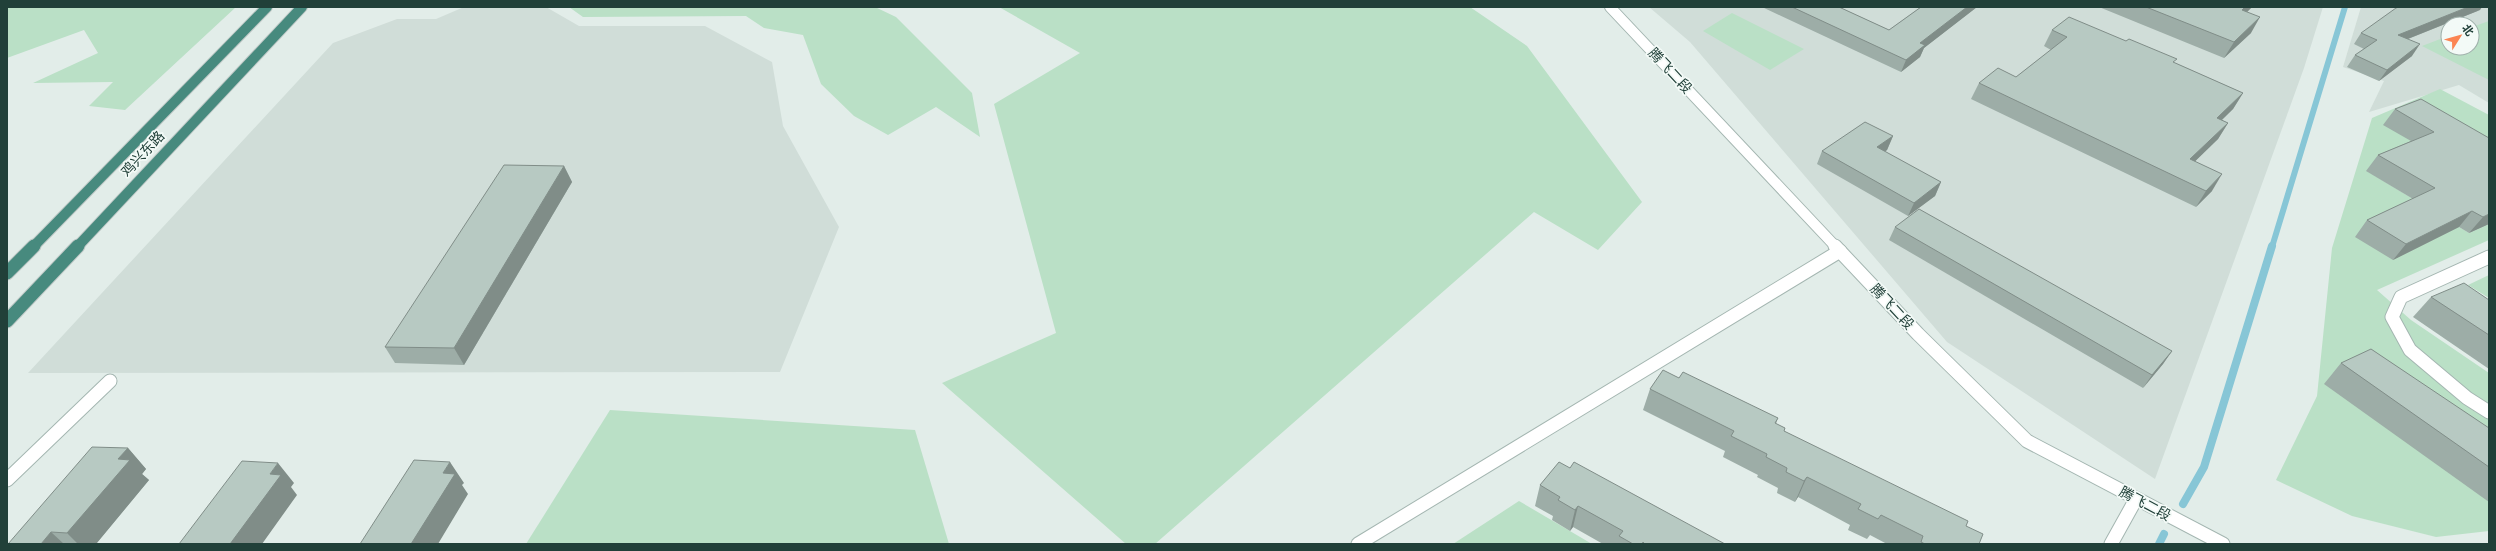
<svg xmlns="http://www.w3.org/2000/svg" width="2496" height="551" font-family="'Sofia Sans Condensed','Noto Sans SC',sans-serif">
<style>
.built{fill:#d0ddd8;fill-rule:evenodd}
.green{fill:#bae0c6}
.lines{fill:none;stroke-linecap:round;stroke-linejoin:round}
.stream-far1{stroke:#87c6d6;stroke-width:6}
.stream{stroke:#87c6d6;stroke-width:8}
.minor-casing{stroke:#a4b6b1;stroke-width:15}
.tertiary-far1-casing{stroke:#a4b6b1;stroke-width:12}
.tertiary-casing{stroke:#a4b6b1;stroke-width:15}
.trunk-far1-casing{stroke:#c1cac8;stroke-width:12}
.trunk-casing{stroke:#c1cac8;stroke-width:15}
.minor{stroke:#fff;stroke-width:13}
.tertiary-far1{stroke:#fff;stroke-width:10}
.tertiary{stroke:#fff;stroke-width:13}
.trunk-far1{stroke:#478a7e;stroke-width:10}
.trunk{stroke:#478a7e;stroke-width:13}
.wall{fill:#9dada7}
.shaded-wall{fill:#808d88}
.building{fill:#b7c9c2;stroke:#808d88}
.labels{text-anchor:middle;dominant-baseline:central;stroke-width:3.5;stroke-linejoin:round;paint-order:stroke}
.street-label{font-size:14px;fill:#214039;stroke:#f3faf7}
</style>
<rect width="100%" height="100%" fill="#e2ede9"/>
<g class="built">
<path d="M464,7H546L579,26H705L772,62L783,126L839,227L780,372L28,373L333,43L397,19H436Z"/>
<path d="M1649,7H2323L2304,68L2155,479L1947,342L1690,42Z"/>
<path d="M2361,7H2489V103L2459,85L2369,112L2384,81L2343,67ZM2448,24H2472V48H2448Z"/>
</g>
<g class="green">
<path d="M7,7H236L125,110L89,106L113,82L33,83L98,53L84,30L7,58Z"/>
<path d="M569,7H875L896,17L972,93L980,137L936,107L888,135L854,116L821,84L803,35L764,28L746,16L583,17Z"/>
<path d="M999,7H1470L1527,46L1642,202L1598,250L1534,212L1155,544H1126L942,383L1056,333L994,104L1080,53Z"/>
<path d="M1732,13L1804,49L1770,70L1703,31Z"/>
<path d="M2489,21V80L2422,46L2448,36V48H2472V27Z"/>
<path d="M2440,89L2489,115V187L2367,171L2469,233L2489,224V240L2377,290L2411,320L2489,373V531L2436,537L2352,516L2276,480L2317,396L2332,248L2372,118Z"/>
<path d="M2489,275V298L2468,285Z"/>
<path d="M610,410L915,430L949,544H526Z"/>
<path d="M1519,501L1592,544H1453Z"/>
</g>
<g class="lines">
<path class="stream-far1" d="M2272,247L2345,7"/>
<g class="stream">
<path d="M2183,504L2204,467L2272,246"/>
<path d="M2159,544L2164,534"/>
</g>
<defs>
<g id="minor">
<path d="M2489,257L2401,297L2392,317L2410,350L2467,398L2489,412"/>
<path d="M7,480L110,381"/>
<path d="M1358,544L1840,251"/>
<path d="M2111,544L2136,499"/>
</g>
<path id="tertiary-far1" d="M1610,7L1836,247"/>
<path id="tertiary" d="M1835,246L1918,334L2027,441L2223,544"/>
<g id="trunk-far1">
<path d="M33,247L267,7"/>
<path d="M77,247L302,7"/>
</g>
<g id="trunk">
<path d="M7,273L34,246"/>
<path d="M7,321L78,246"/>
</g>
</defs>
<use href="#minor" class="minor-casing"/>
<use href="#tertiary-far1" class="tertiary-far1-casing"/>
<use href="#tertiary" class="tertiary-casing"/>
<use href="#trunk-far1" class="trunk-far1-casing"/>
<use href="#trunk" class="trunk-casing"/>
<use href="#minor" class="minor"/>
<use href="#tertiary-far1" class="tertiary-far1"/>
<use href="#tertiary" class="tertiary"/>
<use href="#trunk-far1" class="trunk-far1"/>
<use href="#trunk" class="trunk"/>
</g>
<g class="wall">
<path d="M1762,7H1839L1889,30L1921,7H1977L1924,48L1920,57L1901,72Z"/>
<path d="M2099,7H2252L2247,12L2251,33L2224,58Z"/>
<path d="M2480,10L2408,39L2412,56L2379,81L2347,67L2355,55L2364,49L2354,44L2361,33Z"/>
<path d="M2052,30L2175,63L2243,93L2233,109L2222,120L2228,123L2218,139L2194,162L2212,191L2196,207L1971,99L1979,83L2016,77L2051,50L2044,46Z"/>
<path d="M2421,99L2489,224L2469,233L2459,227L2393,260L2355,237L2367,220L2413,199L2366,171L2378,155L2411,141L2383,125L2395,109Z"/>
<path d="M1893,136L1887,150L1884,152L1941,182L1935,196L1908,216L1817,164L1822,151Z"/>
<path d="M564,166L572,182L464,365L395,363L385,347Z"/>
<path d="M1895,227L2172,351L2163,364L2143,388L1889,240Z"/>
<path d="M2431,297L2489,300V369L2413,317Z"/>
<path d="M2341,363L2489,428V502L2324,384Z"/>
<path d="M1679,378L1778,418L1776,424L1785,428L1784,431L1966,526L1979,544H1887L1870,535L1867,539L1848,530L1850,525L1798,497L1795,502L1777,493L1778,488L1757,477L1758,475L1723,457L1725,451L1643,410L1650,389Z"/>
<path d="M128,448L146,469L142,474L149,480L96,544H8Z"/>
<path d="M1570,468L1725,544H1603L1573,527L1570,531L1552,520L1553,516L1535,506L1540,485Z"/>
</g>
<g class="shaded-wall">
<path d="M1967,7H1977L1924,48L1920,57L1901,72L1906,60L1920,43Z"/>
<path d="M2245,7H2252L2233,26L2242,10Z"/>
<path d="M2468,7H2482L2480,10L2390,46L2398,35Z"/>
<path d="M2260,17L2251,33L2224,58L2234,42Z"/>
<path d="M2420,44L2412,56L2379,81L2387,70Z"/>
<path d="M2243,93L2233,109L2207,134L2217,118Z"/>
<path d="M2228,123L2218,139L2180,176L2190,159Z"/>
<path d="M1893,136L1887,150L1871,161L1877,147Z"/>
<path d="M564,166L572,182L464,365L454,348Z"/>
<path d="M2222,174L2212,191L2196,207L2206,191Z"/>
<path d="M1941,182L1935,196L1908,216L1914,203Z"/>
<path d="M2472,211L2459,227L2393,260L2406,244Z"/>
<path d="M2489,214V224L2469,233L2483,217Z"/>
<path d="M2172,351L2163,364L2143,388L2152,375Z"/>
<path d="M128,448L146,469L142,474L149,480L96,544H78L67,533L118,459Z"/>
<path d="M450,462L464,483L462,485L468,494L438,544H411L443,473Z"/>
<path d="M278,463L294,483L291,487L297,495L262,544H230L270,474Z"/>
<path d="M1807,477L1798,497L1795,502L1804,481Z"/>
<path d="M1578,506L1573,527L1570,531L1575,510Z"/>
<path d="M51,532L64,544H41Z"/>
</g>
<g class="building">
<path d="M1792,7H1839L1889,30L1921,7H1967L1920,43L1925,45L1906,60Z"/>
<path d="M2146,7H2245L2242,10L2260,17L2234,42Z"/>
<path d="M2399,7H2468L2398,35L2420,44L2387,70L2355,55L2377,40L2361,33L2396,8Z"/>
<path d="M2069,17L2126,41L2129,39L2177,59L2173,62L2243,93L2217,118L2228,123L2190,159L2222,174L2206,191L1979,83L1998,68L2016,77L2067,37L2052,30Z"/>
<path d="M2421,99L2489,138V214L2483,217L2472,211L2406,244L2367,220L2435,188L2378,155L2434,132L2395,109Z"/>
<path d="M1865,122L1893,136L1877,147L1941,182L1914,203L1822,151Z"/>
<path d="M504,165L564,166L454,348L385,347Z"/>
<path d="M1919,209L2172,351L2152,375L1895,227Z"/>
<path d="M2464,283L2489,300V335L2431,297Z"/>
<path d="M2371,349L2489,428V467L2341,363Z"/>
<path d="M1663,370L1679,378L1683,372L1778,418L1775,423L1785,428L1784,431L1968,521L1966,526L1983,534L1979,544H1925L1921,542L1923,536L1881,515L1878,519L1858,509L1861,504L1807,477L1804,481L1786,472L1787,468L1766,457L1767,454L1731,436L1734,431L1650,389Z"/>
<path d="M92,447L128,448L118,459L130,460L67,533L51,532L41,544H8Z"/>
<path d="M414,460L450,462L443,473L455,474L411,544H360Z"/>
<path d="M242,461L278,463L270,474L281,475L230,544H179Z"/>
<path d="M1559,462L1570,468L1574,462L1725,544H1645L1643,542L1642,544H1633L1619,536L1623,531L1578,506L1575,510L1558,500L1560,497L1540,485Z"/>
</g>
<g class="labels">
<g class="street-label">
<text transform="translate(1670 71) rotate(47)">腾飞二段</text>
<text transform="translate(143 154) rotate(-47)">鸡兴东路</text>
<text transform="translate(1892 307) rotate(47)">腾飞二段</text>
<text transform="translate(2145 504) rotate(28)">腾飞二段</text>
</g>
</g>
<rect width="2496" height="551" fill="none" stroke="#214039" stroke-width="16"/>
<g transform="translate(2460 36) rotate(53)"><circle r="19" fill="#f3faf7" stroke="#9fb0ab"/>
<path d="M0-3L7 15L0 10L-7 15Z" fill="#fb8553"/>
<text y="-6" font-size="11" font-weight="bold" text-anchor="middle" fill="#214039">北</text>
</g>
</svg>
